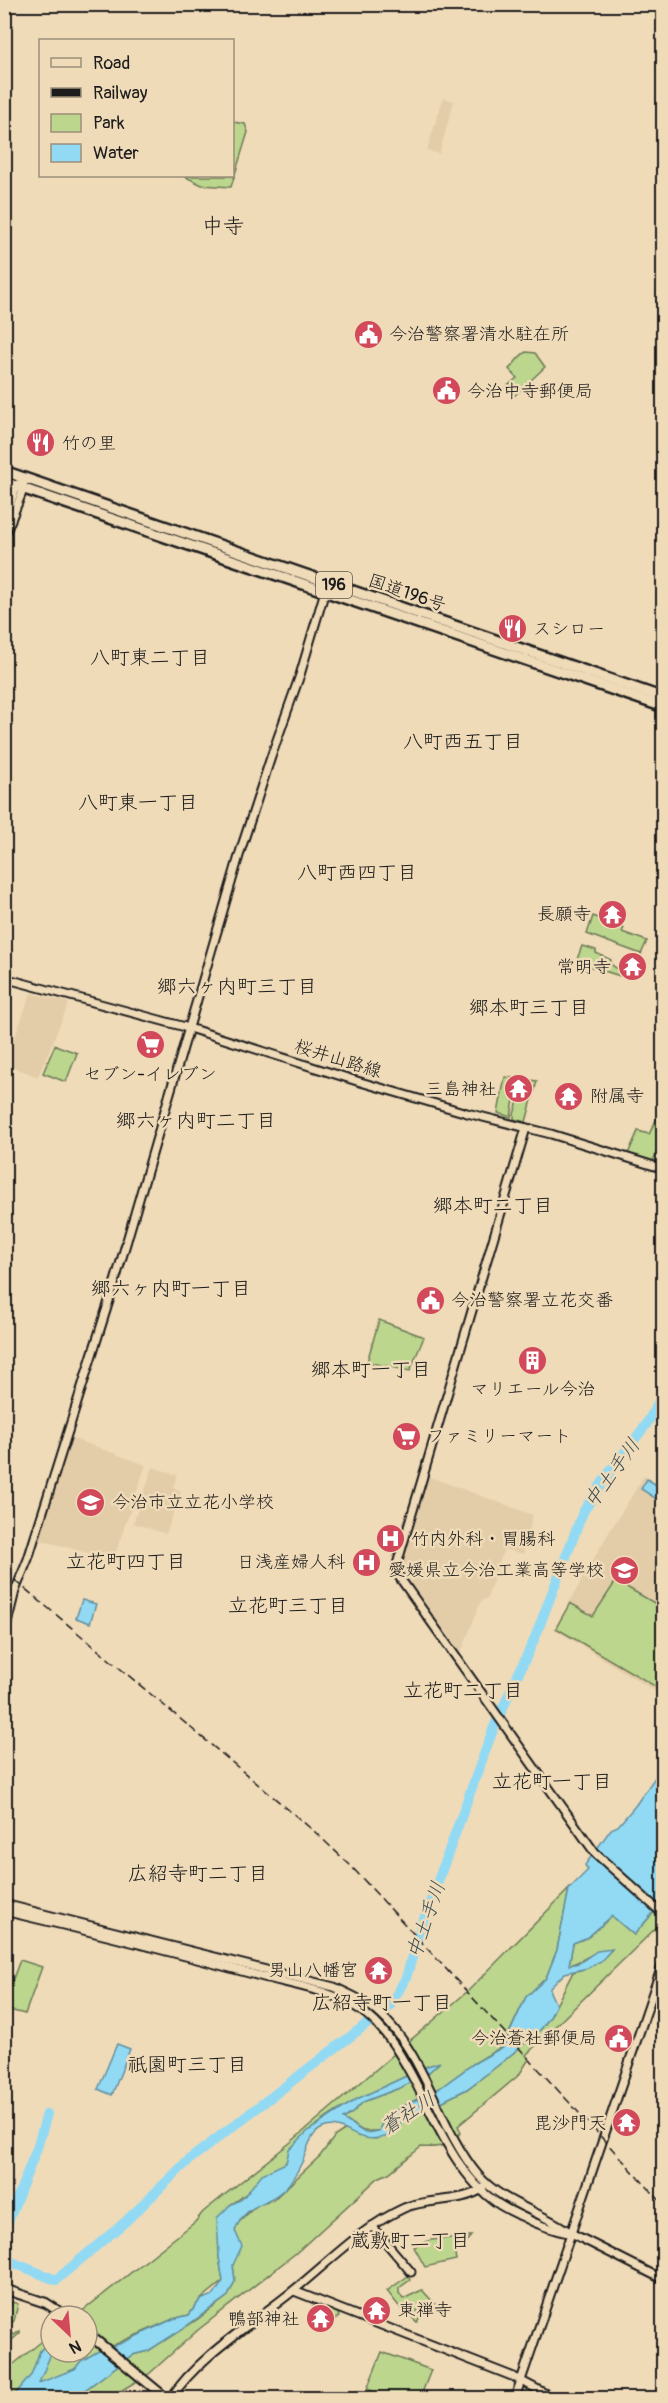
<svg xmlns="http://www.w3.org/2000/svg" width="668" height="2403" font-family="Pangolin,'Klee One',sans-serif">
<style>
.built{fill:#e3cca8}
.green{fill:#bcd68e;stroke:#6c7955;stroke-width:1.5}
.water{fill:#92daf3;stroke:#638e9d;stroke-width:1.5}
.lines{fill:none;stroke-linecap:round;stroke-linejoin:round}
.river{stroke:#92daf3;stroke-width:10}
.secondary-casing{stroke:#1c1c1c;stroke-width:11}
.primary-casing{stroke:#1c1c1c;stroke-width:12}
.highway-casing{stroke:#1c1c1c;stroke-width:14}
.secondary{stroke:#f0dbb9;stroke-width:7}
.primary{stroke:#f0dbb9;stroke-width:8}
.highway{stroke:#f0dbb9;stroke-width:9}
.rail{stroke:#1c1c1c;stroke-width:1.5;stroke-dasharray:9 4.5;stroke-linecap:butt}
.labels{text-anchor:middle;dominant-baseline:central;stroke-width:5;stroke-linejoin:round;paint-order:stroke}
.shield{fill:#f0dbb9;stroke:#5c554b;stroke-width:1.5}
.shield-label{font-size:16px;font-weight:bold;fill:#1c1c1c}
.poi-label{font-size:18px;fill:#1c1c1c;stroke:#f0dbb9;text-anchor:start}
.street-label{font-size:18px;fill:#1c1c1c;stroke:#f0dbb9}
.neighbourhood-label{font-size:20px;fill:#1c1c1c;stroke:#f0dbb9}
.water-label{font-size:20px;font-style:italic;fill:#3a4c52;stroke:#f0dbb9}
.quarter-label{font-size:21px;fill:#1c1c1c;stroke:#f0dbb9}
</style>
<rect width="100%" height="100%" fill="#f0dbb9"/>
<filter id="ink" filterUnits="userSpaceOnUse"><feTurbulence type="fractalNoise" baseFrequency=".0167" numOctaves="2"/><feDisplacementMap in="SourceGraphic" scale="12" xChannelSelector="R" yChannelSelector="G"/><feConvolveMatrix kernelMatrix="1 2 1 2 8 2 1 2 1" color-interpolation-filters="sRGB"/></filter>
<g filter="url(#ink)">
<g class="built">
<path d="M443,98L454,101L439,154L427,150Z"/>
<path d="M31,993L69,1003L38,1077L5,1064Z"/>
<path d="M69,1437L146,1465L113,1560L37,1539Z"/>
<path d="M153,1467L177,1475L173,1488L181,1491L166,1534L133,1523Z"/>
<path d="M427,1476L533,1515L523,1554L504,1549L487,1598L481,1601L461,1653L399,1567Z"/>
<path d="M644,1476L663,1488V1696L554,1629L605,1539Z"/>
</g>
<g class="green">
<path d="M233,122L245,124L248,132L231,187L202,185L184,176H232Z"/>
<path d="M526,352L535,353L545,367L514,396L504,389L517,378L509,369C516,363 517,357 526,352Z"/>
<path d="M593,916L624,928L622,932L647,941L641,954L587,934Z"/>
<path d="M582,946L596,950V953L611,960L610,964L621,971L620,976L576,962Z"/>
<path d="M55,1045L77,1053L66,1082L43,1073Z"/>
<path d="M505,1077L537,1081L526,1122L514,1119V1114L520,1095L524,1096L525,1083L520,1082L519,1086L513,1085L511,1093L515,1094L511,1117L498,1113Z"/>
<path d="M662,1108L663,1137L653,1161L628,1154L638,1131L649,1134Z"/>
<path d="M379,1320L424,1337L410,1371L367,1362Z"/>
<path d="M616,1581L656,1604L663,1593V1691L556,1628L570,1603L593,1616Z"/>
<path d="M569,1889L557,1950L546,1978L526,1997L503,2046L473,2064L443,2086L400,2108L382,2123L379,2131H363L343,2119L351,2114L363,2102L402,2087L429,2072L439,2063L428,2066C390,2085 296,2121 286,2163C265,2174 250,2194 230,2205L219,2239V2257L223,2281L200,2300L189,2315L173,2319L107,2348L87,2333V2316H76L195,2222L203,2212L291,2142L468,1991Z"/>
<path d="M655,1911L663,1916V1921L526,2055L529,2059L519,2075L458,2126L461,2132C449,2147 439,2148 421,2147L389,2173L378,2178L296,2253L198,2330L149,2374L112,2396L114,2398H74L132,2355L148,2351L198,2319L228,2296L235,2281L233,2265L238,2240L235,2231L238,2223L259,2203L273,2200L320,2156L335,2136L346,2129L358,2136L376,2139L406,2114L429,2108L467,2089L505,2060L541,2029L550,2017L573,1972C590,1968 599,1963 611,1950C594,1950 584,1961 569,1965L573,1943L588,1937L612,1916L634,1935Z"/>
<path d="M20,1960L42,1967L25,2014L5,2009V2000Z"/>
<path d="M471,2236L455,2254L456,2260L425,2267L414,2247L431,2240Z"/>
<path d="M408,2276L410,2280L399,2288V2293L403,2299L422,2290L435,2304L431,2307L426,2304L417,2311L420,2317L417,2322L398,2305L387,2291Z"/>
<path d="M12,2302L18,2304L14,2321L6,2326L14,2335L20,2331V2333L12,2340L7,2335L5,2337V2323Z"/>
<path d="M316,2303L337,2311L339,2317L317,2329L311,2322L309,2313Z"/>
<path d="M51,2334V2339L40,2351L32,2375L12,2398H5V2371Z"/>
<path d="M87,2335L104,2349L81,2361L75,2369L38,2384L51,2350V2352H87Z"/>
<path d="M382,2352L431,2370L420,2398H393L367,2389Z"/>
</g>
<g class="water">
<path d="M647,1479L663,1489L658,1500L641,1489Z"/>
<path d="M82,1600L96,1604L90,1623L76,1618Z"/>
<path d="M663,1766V1901L634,1935L612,1916L588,1937L573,1943L569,1965L579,1963L597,1951L612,1949L601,1961L588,1968L565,1973L550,1988V1992L556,2005L550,2017L541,2029L505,2060L467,2089L423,2111L407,2116L389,2136C381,2138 373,2140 365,2138C352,2136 340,2123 326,2127C309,2131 308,2151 301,2164C298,2171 293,2178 289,2184C272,2206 245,2201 235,2231L242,2246L233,2265L235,2281L228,2296L181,2330L148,2351L132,2355L74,2398H12L31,2375L40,2351L51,2339L50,2356L39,2383L75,2369L81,2361L97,2352L122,2343L173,2319L189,2315L200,2300L214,2295L223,2281L219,2257L217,2218L230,2205L242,2199L262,2174L286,2163L289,2150L308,2131L357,2099L428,2066L440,2062L429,2072L402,2087L363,2102L351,2114L343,2119L365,2133L379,2131L382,2123L400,2108L441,2087L473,2064L503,2047L526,1997L546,1978L557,1950L569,1889L588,1870L585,1865L611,1829L618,1826L635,1806Z"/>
<path d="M117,2044L130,2049L112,2095L98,2089Z"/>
</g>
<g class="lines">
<g class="river">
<path d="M4,2232L37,2148L47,2114"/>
<path d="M4,2259L56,2280L125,2222L190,2159L389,2007L406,1978L420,1930L494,1727L534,1640L583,1512L613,1467L646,1425L664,1392"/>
</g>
<defs>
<g id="secondary">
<path d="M4,518L18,484"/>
<path d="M4,537L24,488L23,478"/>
<path d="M4,978L189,1028L357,1081L467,1113L551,1134L664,1169"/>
<path d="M526,1128L395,1571L595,1853L664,1915"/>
<path d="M4,1636L15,1591L28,1559L114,1285L241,849L271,757L300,675L325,591"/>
<path d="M4,1904L334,1987C351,1995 368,2002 381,2015C427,2058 438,2127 478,2175C503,2204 541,2211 571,2233L664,2280"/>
<path d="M4,1911C90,1931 176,1953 260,1976C293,1985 331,1990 359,2009C384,2026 398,2050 412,2076C435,2119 456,2175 497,2203C504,2208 513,2212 521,2216C536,2224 552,2230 568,2233"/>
<path d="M372,2226L411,2272"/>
<path d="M294,2291L514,2377L554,2398"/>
<path d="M171,2398C198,2356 255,2322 294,2290C329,2262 362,2227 404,2208C428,2197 461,2204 483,2188"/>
<path d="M515,2398L664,1960"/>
</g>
<g id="primary">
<path d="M4,2289L46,2303L66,2316"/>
<path d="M87,2333L166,2398"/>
</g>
<g id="highway">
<path d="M4,471L664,698"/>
<path d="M4,482L664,707"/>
</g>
</defs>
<use href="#secondary" class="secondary-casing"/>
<use href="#primary" class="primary-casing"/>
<use href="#highway" class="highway-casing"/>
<use href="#secondary" class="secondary"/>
<use href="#primary" class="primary"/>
<use href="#highway" class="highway"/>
<path class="rail" d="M4,1571L315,1832L350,1865L664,2205"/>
</g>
</g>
<defs>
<symbol id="civic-disc" viewBox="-11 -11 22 22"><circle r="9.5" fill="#d1495b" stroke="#f0dbb9"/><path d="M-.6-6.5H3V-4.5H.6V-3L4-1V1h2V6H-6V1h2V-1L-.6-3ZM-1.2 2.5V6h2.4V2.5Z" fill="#fff"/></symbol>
<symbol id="restaurant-disc" viewBox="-11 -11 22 22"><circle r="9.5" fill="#d1495b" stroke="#f0dbb9"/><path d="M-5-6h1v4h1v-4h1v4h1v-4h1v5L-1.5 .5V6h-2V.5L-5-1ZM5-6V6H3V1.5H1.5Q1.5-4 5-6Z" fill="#fff"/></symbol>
<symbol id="temple-disc" viewBox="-11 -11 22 22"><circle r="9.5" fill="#d1495b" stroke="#f0dbb9"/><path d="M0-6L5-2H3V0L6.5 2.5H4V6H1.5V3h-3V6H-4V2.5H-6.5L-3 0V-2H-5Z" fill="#fff"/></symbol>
<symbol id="supermarket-disc" viewBox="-11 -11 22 22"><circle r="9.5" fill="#d1495b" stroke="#f0dbb9"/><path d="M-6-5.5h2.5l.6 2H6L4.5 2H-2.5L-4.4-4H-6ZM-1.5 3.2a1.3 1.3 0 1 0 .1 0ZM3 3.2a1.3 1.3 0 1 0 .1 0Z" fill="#fff"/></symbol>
<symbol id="building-disc" viewBox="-11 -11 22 22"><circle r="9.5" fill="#d1495b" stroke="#f0dbb9"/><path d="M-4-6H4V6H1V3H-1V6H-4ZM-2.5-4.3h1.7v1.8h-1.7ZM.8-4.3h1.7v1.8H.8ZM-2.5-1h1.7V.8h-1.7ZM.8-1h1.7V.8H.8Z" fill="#fff"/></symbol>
<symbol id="school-disc" viewBox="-11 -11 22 22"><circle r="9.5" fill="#d1495b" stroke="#f0dbb9"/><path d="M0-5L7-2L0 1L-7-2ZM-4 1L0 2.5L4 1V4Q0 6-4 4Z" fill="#fff"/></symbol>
<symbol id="hospital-disc" viewBox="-11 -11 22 22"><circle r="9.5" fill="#d1495b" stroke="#f0dbb9"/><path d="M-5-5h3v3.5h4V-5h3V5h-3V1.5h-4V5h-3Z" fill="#fff"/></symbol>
</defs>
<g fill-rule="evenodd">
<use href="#civic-disc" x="352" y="318" width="33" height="33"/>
<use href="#civic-disc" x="430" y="374" width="33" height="33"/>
<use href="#restaurant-disc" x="24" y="426" width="33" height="33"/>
<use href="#restaurant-disc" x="496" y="612" width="33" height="33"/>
<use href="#temple-disc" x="596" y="898" width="33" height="33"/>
<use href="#temple-disc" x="616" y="950" width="33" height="33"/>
<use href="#supermarket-disc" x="134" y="1028" width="33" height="33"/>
<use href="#temple-disc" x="502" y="1072" width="33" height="33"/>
<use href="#temple-disc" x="552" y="1080" width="33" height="33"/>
<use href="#civic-disc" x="414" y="1284" width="33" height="33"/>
<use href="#building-disc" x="516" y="1344" width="33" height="33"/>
<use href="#supermarket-disc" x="390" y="1420" width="33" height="33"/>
<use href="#school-disc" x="74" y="1486" width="33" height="33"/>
<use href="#hospital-disc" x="374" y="1522" width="33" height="33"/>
<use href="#hospital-disc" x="350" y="1546" width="33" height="33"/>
<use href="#school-disc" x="608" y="1554" width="33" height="33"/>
<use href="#temple-disc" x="362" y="1954" width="33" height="33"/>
<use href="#civic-disc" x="602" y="2022" width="33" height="33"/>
<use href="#temple-disc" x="610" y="2106" width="33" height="33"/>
<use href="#temple-disc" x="360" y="2294" width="33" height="33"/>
<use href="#temple-disc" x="304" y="2302" width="33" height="33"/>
</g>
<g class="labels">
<rect class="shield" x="316" y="572" width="36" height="26" rx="4.5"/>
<g class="shield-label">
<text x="334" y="585">196</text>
</g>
<g class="poi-label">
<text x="389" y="334">今治警察署清水駐在所</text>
<text x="467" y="391">今治中寺郵便局</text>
<text x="62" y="443">竹の里</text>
<text x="533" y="629">スシロー</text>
<text x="591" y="914" text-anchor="end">長願寺</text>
<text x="611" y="967" text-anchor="end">常明寺</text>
<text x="150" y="1074" text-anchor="middle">セブン-イレブン</text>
<text x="497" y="1089" text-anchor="end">三島神社</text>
<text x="590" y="1096">附属寺</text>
<text x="451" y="1300">今治警察署立花交番</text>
<text x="533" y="1389" text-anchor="middle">マリエール今治</text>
<text x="427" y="1436">ファミリーマート</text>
<text x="112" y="1502">今治市立立花小学校</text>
<text x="411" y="1539">竹内外科・胃腸科</text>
<text x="345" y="1562" text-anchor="end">日浅産婦人科</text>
<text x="604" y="1570" text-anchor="end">愛媛県立今治工業高等学校</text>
<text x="358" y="1970" text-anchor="end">男山八幡宮</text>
<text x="597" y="2038" text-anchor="end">今治蒼社郵便局</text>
<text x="606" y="2123" text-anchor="end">毘沙門天</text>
<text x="398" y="2310">東禅寺</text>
<text x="300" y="2319" text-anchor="end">鴨部神社</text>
</g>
<g class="street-label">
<text transform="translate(407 593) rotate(19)">国道196号</text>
<text transform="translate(338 1059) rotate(17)">桜井山路線</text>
</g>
<g class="neighbourhood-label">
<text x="150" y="657">八町東二丁目</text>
<text x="463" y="741">八町西五丁目</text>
<text x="138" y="802">八町東一丁目</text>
<text x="357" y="872">八町西四丁目</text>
<text x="237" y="986">郷六ヶ内町三丁目</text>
<text x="529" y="1007">郷本町三丁目</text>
<text x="196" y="1120">郷六ヶ内町二丁目</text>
<text x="493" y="1205">郷本町二丁目</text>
<text x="171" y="1288">郷六ヶ内町一丁目</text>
<text x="371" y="1369">郷本町一丁目</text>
<text x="126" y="1561">立花町四丁目</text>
<text x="288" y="1605">立花町三丁目</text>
<text x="463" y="1690">立花町二丁目</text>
<text x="552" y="1781">立花町一丁目</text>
<text x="198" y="1873">広紹寺町二丁目</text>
<text x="382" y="2002">広紹寺町一丁目</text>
<text x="187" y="2064">祇園町三丁目</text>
<text x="410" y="2240">蔵敷町二丁目</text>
</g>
<g class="water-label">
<text transform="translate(612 1473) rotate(-54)">中土手川</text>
<text transform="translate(426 1920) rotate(-71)">中土手川</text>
<text transform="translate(408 2113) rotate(-33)">蒼社川</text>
</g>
<g class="quarter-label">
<text x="223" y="226">中寺</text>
</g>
</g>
<rect width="668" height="2403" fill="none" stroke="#f0dbb9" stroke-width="24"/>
<rect x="12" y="12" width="644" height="2379" fill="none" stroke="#1c1c1c" stroke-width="2" filter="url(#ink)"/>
<rect x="39" y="39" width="195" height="138" fill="#f0dbb9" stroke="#9b8f7a" stroke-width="1.5"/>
<rect x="51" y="58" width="30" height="9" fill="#f0dbb9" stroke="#9b8f7a" stroke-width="1.5"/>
<text x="93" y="69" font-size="18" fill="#1c1c1c">Road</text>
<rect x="51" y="88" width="30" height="9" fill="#1c1c1c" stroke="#9b8f7a" stroke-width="1.5"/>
<text x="93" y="99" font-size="18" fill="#1c1c1c">Railway</text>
<rect x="51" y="114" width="30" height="18" fill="#bcd68e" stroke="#9b8f7a" stroke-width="1.5"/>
<text x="93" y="129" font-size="18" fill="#1c1c1c">Park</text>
<rect x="51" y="144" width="30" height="18" fill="#92daf3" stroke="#9b8f7a" stroke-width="1.5"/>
<text x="93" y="159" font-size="18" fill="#1c1c1c">Water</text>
<g transform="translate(69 2334) rotate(154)"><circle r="28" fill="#f0dbb9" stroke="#9b8f7a" stroke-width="1.5"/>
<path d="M0-4.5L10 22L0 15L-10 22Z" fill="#d1495b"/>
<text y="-9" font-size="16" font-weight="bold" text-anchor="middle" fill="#1c1c1c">N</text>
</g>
</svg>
